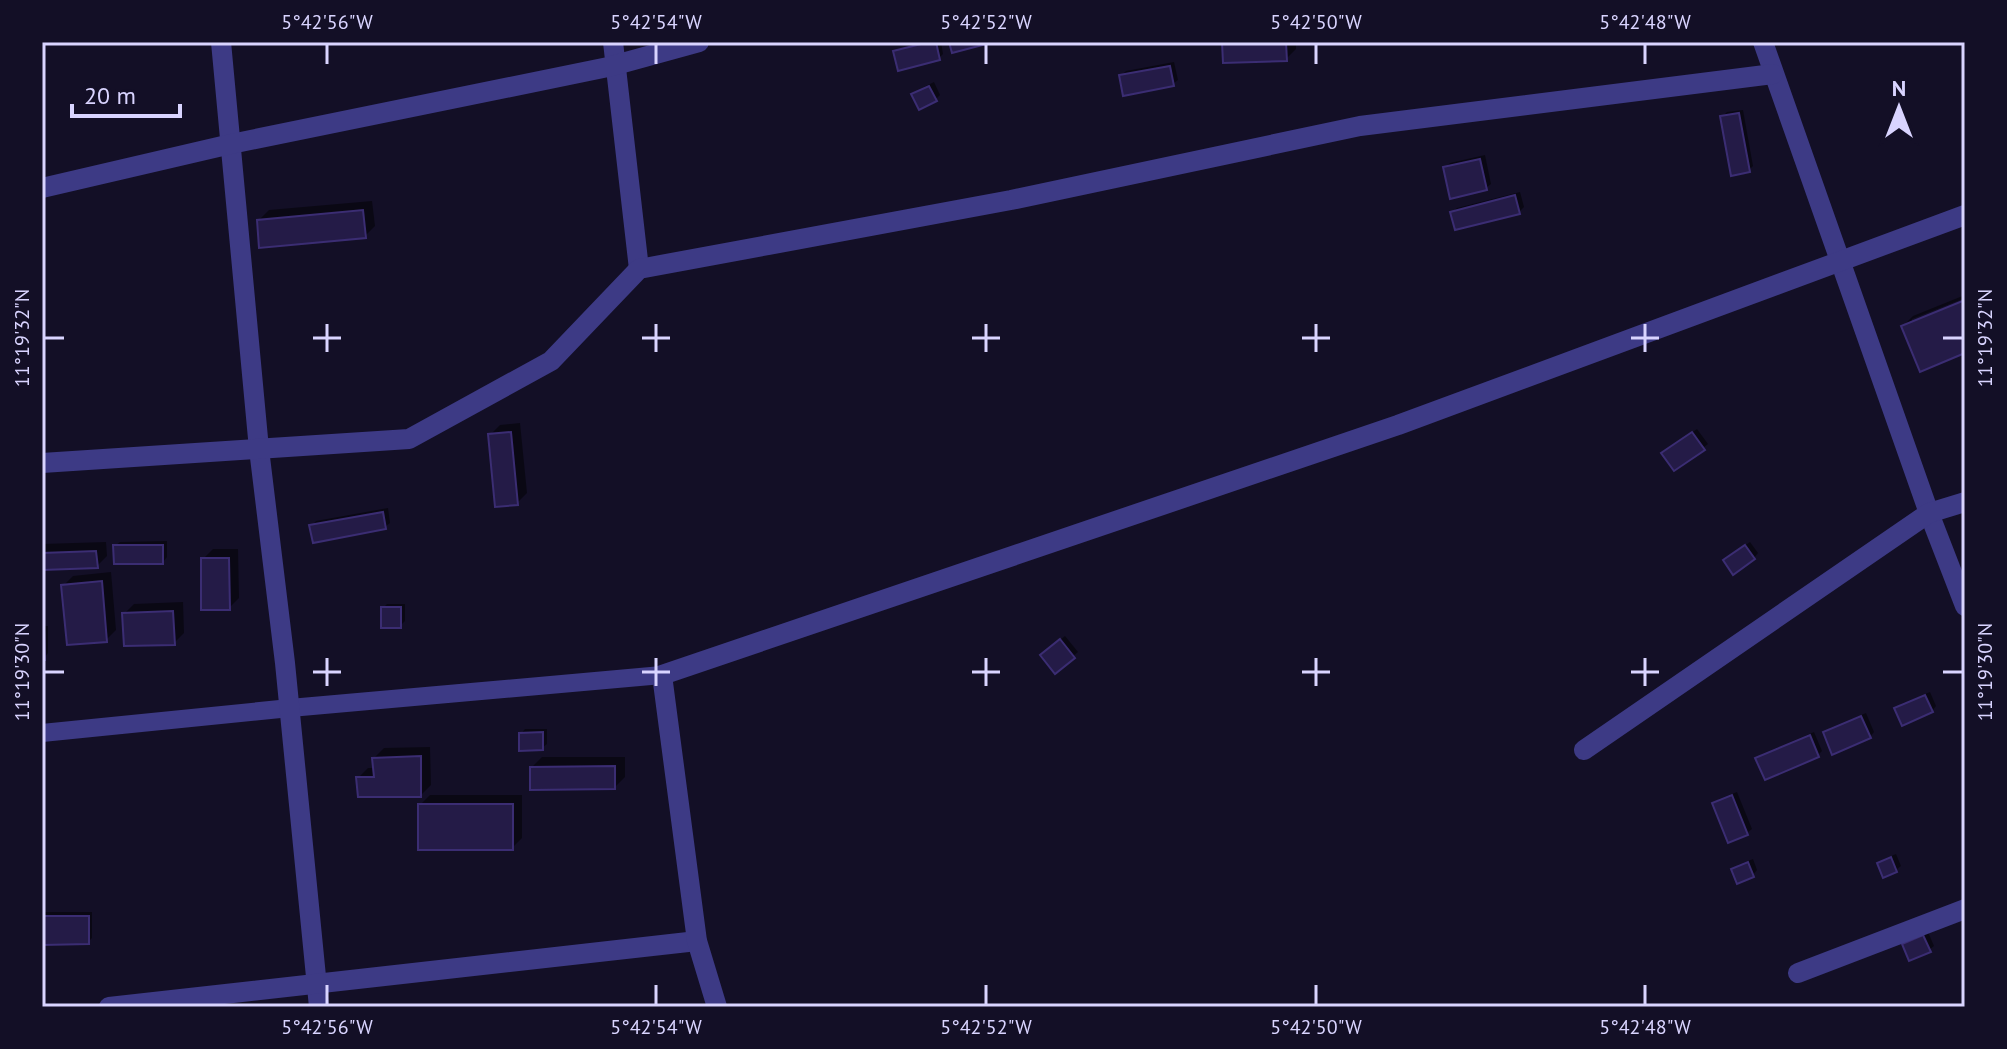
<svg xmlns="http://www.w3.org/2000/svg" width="2007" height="1049" font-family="'PT Sans',sans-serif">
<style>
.shadow{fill:#0007}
.building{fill:#241b47;stroke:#3b2d73;stroke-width:2}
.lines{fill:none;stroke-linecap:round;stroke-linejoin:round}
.service{stroke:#3d3a85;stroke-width:18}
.minor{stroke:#3d3a85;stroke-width:20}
.ticks{fill:none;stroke:#d9d4ff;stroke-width:3}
.neatline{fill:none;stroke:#d9d4ff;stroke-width:3}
.ticks-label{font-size:20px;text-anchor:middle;fill:#d9d4ff}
</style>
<rect width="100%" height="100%" fill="#130f26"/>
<g class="shadow">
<path d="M937,42H941L943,54L939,58L895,52L898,49V52Z"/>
<path d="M1224,42H1296V49L1286,59Z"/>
<path d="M1174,62L1178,80L1173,84L1121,76L1126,71Z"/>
<path d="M934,82L940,95L936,99L914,94L918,90Z"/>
<path d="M1743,110L1753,166L1749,170L1722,117L1727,112Z"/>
<path d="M1485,155L1491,184L1486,188L1445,168L1450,163Z"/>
<path d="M1520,192L1524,207L1519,212H1452L1457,208Z"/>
<path d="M372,201L375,226L365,236L259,220L269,210Z"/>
<path d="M1965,295V298L1912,319V323L1965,302V351L1903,326L1913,316Z"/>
<path d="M520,423L527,493L517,503L490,435L500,425Z"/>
<path d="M1697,429L1708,444L1703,448L1668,449Z"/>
<path d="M388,508L390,523L385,527L312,526L316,521Z"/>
<path d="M167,541V557L163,562L115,546L120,542Z"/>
<path d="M106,542L107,556L97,566L42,568V544Z"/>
<path d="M1750,542L1758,553L1754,558L1730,556Z"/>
<path d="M213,549H238L239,598L229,608L203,559Z"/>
<path d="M111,572L116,630L106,640L63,586L73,576Z"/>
<path d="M183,602L184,633L174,643L124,614L134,604Z"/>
<path d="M387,604H405V621L400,626L383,608Z"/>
<path d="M42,626H48V653L44,658H42Z"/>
<path d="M1065,636L1078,652L1055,671L1047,651Z"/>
<path d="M1930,692L1936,706L1932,711L1897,708L1901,704Z"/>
<path d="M1866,713L1874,732L1870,737L1825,733L1830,728Z"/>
<path d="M525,729H547V744L542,748L521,734Z"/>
<path d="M1814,732L1822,751L1818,755L1757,758L1762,754Z"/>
<path d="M430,747L431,785L421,795L358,778L368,768H375L374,758L384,748Z"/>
<path d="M542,757H625V777L615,787L532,767Z"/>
<path d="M1737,792L1752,829L1747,833L1729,840L1714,804L1719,799Z"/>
<path d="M430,795H522V838L512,848L420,805Z"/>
<path d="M1896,854L1901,866L1896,870L1884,875L1879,863L1884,859Z"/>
<path d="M1753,859L1757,870L1753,875L1733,870L1738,865Z"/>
<path d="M44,912H92V938L88,942L42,943V915Z"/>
<path d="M1928,932L1934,946L1929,950L1905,945Z"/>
</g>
<g class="building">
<path d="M929,42H936L940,60L898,71L893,51Z"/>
<path d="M949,42H994L952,53Z"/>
<path d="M1222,42H1286L1287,61L1223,63Z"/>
<path d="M1170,66L1174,86L1123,96L1119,75Z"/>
<path d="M929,86L937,101L919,110L911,94Z"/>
<path d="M1739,113L1750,172L1731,176L1720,116Z"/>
<path d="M1480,159L1487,190L1450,199L1443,167Z"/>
<path d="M1515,195L1520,214L1455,230L1450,212Z"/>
<path d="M363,210L366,238L259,248L257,220Z"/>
<path d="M1965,300V353L1920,372L1901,326Z"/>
<path d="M511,432L518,505L495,507L488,434Z"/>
<path d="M1692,432L1705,450L1674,471L1661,453Z"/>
<path d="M383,512L386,529L313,543L309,525Z"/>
<path d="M113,545H163V564H114Z"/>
<path d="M1745,545L1755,559L1733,575L1723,560Z"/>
<path d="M96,551L98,568L42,570V553Z"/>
<path d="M201,558H229L230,610H201Z"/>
<path d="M102,581L107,642L67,645L61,585Z"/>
<rect x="381" y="607" width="20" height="21"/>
<path d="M173,611L175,645L124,646L122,613Z"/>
<path d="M42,630H44L45,660H42Z"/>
<path d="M1060,639L1075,658L1055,674L1040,655Z"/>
<path d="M1925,695L1933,712L1902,726L1894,708Z"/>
<path d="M1861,716L1871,738L1832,755L1823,732Z"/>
<path d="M543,732V750L519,751V733Z"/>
<path d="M1810,735L1819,757L1765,780L1755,758Z"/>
<path d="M421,756V797H358L356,777H374L372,758Z"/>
<path d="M615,766V789L530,790V767Z"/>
<path d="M1732,795L1748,835L1728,843L1712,803Z"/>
<rect x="418" y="804" width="95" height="46"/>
<path d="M1891,857L1897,872L1883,878L1877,863Z"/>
<path d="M1748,862L1754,877L1737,884L1731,869Z"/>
<path d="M42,916H89V944L42,945Z"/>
<path d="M1923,935L1931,952L1909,961L1902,944Z"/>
</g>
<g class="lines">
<path class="service" d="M42,733L290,708L662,675"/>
<g class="minor">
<path d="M221,42L259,449L285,663L319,1007"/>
<path d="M613,42L639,269"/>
<path d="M1763,42L1929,513L1965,606"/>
<path d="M42,188L231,144L608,67L699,42"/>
<path d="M42,463L409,439L551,361L639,269L1011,200L1360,126L1773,74"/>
<path d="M1584,750L1929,513L1965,502"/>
<path d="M1798,973L1965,909"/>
<path d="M109,1007L697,941"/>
<path d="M717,1007L697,941L662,675L1398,425L1965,215"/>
</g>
</g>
<path class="ticks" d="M327,44V64M656,44V64M986,44V64M1316,44V64M1645,44V64M327,324V352M656,324V352M986,324V352M1316,324V352M1645,324V352M44,338H64M313,338H341M642,338H670M972,338H1000M1302,338H1330M1631,338H1659M1943,338H1963M327,658V686M656,658V686M986,658V686M1316,658V686M1645,658V686M44,672H64M313,672H341M642,672H670M972,672H1000M1302,672H1330M1631,672H1659M1943,672H1963M327,985V1005M656,985V1005M986,985V1005M1316,985V1005M1645,985V1005"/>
<rect width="2007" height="1049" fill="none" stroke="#130f26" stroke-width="88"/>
<g transform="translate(1899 108)" stroke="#130f26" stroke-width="6" paint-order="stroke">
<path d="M0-6L14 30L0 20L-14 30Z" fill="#d9d4ff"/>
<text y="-12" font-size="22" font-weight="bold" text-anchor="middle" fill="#d9d4ff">N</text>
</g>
<path d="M72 104v12h108v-12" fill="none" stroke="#d9d4ff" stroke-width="4"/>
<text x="84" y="104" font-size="24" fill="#d9d4ff" stroke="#130f26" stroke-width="6" paint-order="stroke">20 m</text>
<rect x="44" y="44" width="1919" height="961" class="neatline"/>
<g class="ticks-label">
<text x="327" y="29">5°42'56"W</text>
<text x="656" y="29">5°42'54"W</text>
<text x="986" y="29">5°42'52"W</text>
<text x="1316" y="29">5°42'50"W</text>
<text x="1645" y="29">5°42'48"W</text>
<text transform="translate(22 338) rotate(-90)" y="7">11°19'32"N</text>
<text transform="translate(1985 338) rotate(-90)" y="7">11°19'32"N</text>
<text transform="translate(22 672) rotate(-90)" y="7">11°19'30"N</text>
<text transform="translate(1985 672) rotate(-90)" y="7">11°19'30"N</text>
<text x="327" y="1034">5°42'56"W</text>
<text x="656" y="1034">5°42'54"W</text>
<text x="986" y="1034">5°42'52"W</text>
<text x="1316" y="1034">5°42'50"W</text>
<text x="1645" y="1034">5°42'48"W</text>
</g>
</svg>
